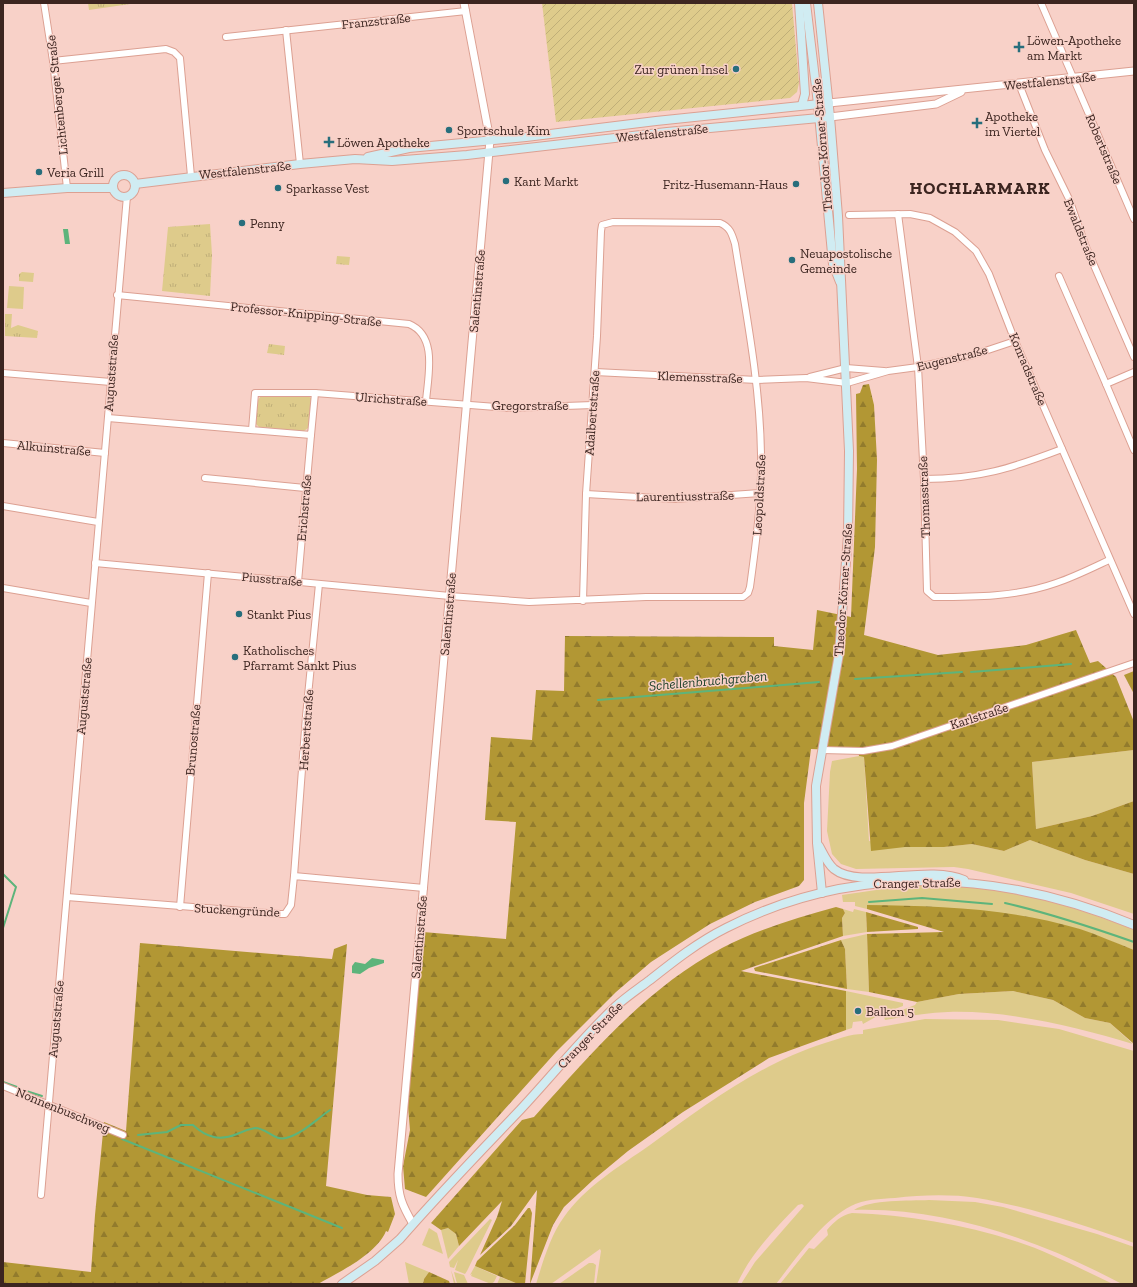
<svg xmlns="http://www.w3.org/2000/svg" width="1137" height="1287" font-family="'Zilla Slab',serif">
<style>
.grass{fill:#decb8b}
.forest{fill:url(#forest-firs)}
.park{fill:url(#park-tufts)}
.garden{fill:url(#garden-furrows)}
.water{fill:#5db47b}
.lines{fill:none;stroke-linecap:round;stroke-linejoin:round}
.stream{stroke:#5db47b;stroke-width:2}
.minor-casing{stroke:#dca092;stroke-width:8}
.tertiary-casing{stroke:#dca092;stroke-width:9}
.secondary-casing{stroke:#dca092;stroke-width:10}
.minor{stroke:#fff;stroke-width:6}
.tertiary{stroke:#fff;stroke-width:7}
.secondary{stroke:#d0ecf2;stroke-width:8}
.poi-dot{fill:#276e7c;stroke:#f8d1c8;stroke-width:1.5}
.labels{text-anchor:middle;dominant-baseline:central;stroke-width:3;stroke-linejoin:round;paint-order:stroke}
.street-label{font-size:13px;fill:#3c2520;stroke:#f8d1c8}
.poi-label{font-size:13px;fill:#3c2520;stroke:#f8d1c8;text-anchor:start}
.water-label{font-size:14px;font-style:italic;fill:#193e26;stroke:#f8d1c8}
.district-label{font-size:17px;font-weight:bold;letter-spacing:1px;fill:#3c2520;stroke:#f8d1c8}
</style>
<defs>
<pattern id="forest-firs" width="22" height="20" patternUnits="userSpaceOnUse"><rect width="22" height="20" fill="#b29734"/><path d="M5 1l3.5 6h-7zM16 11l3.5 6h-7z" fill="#927b2c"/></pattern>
<pattern id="park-tufts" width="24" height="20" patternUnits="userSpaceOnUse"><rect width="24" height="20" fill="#decb8b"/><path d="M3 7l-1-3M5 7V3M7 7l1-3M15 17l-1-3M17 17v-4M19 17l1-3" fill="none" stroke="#bfae78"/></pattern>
<pattern id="garden-furrows" width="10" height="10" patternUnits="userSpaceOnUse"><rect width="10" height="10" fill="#decb8b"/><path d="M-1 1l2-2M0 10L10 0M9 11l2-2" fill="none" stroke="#bfae78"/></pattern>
</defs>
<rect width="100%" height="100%" fill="#f8d1c8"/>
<g class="grass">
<path d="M9,286L24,287L23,309L7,308Z"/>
<path d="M1134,750V801L1092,816L1036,829L1032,762Z"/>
<path d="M859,756L864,757L869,841L905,847H944L972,844L1004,851L1030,840L1085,860L1134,874V914L1071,893L968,869L954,867L856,869L841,864L832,854L827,831L830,772L832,761Z"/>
<path d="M926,885C997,885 1068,903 1134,930V950L1079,929L867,905V909L855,906V902H843L842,895L890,888Z"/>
<path d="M843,909L853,912L854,909L866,912L867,932L843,936L842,918L845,913Z"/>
<path d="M867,934L869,992L847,989L845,949L841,940Z"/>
<path d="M846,991L903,1003V1006L881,1014L863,1024L862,1021L853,1022L852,1028L846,1030Z"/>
<path d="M1013,991L1053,1000L1085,1018L1110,1023L1133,1044C1078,1027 1007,1010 948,1012C927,1013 906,1016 885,1020L884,1017L915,1005L917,1002L959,994Z"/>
<path d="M925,1019L998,1020L1059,1029L1134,1051V1243C1083,1225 1030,1207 977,1198C951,1194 921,1195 895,1198C880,1199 864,1199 851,1206C822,1221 796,1258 776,1284H741L755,1262L804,1206L802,1204L798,1205C775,1229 751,1253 737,1284H596L601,1251L600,1249L551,1284H536C543,1262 550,1236 564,1217C585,1187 620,1166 650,1145C707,1104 757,1065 825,1043C838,1039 850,1034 863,1034V1030Z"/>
<path d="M929,1200L975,1202L1003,1207L1097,1234L1134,1247V1284H1122C1041,1241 947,1207 854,1210C871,1199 909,1201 929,1200Z"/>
<path d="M852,1213C906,1215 963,1224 1015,1241C1049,1252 1081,1269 1113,1284H780L809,1248L814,1249L828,1235L827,1230C834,1222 841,1215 852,1213Z"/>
<path d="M490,1219L492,1220L467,1271L465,1274L455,1270L458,1260L454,1268L450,1267L449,1262Z"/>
<path d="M429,1228L437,1233L443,1254L422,1245Z"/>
<path d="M448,1228L456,1234L459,1246L448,1259L441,1230Z"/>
<path d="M405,1262L429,1272L424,1279L423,1284H409Z"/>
<path d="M589,1263H593L596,1265L594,1284H559Z"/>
<path d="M475,1266L497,1276L494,1282L491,1284L471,1276L472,1274L470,1275Z"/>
<path d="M451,1270L456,1284H457L454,1272L464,1275L468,1284H454Z"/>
<path d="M500,1277L518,1284H497Z"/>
</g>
<g class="forest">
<path d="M869,384L874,405L877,460L875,547L864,635L938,655L1026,645L1076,630L1090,663L1098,661L1116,677L1134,722V750L1032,762L1036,829L1092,816L1134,801V874L1085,860L1030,840L1004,851L972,844L944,847H905L871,851L864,757L859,756L858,751L811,749L804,803V880L799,886L755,902L710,924L651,962L616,992L556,1052L426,1197L405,1189L403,1166L410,1130L408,1107H407L423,932L506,939L516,822L485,820L491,737L532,740L536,690L564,691L565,636L762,637H774V646L813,650L817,610L851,617L857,469L856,394L860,393L863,385Z"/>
<path d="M1134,671V694L1124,675Z"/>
<path d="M867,905C939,906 1010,908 1080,929C1098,935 1116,943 1134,950V1044L1110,1023L1085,1018L1053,1000L1013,991L959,994L917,1002L869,992L867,934L944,932L867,909Z"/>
<path d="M836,907L843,909L845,913L842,918L843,936L741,971L846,991V1030L769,1058L683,1112L628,1151L593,1180L564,1207L553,1225L530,1284L537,1190L511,1226L480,1255L497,1217L502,1201L459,1246L456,1234L448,1228L441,1230L431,1223L522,1120L534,1117C591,1054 646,988 722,948C759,929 797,918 836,907Z"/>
<path d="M866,912L918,927V929L867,932Z"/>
<path d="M841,940L845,949L847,989L755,971L754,968Z"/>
<path d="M140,943L332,959L334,949L347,944L326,1186L367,1195L391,1197L395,1214L388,1232L386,1231C376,1255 339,1272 318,1284H3V1262L91,1272L95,1215L104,1122L126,1131Z"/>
<path d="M528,1208H530L532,1213L525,1284H518L475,1266L477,1261L515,1225Z"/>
<path d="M429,1272L449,1281L450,1284H423L424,1279Z"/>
</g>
<g class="park">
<path d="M88,3H137L89,10Z"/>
<path d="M210,224L212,255L210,296L162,291L168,227Z"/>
<path d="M337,256L350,257L349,265L336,264Z"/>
<path d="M22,272L34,273L33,282L19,281V274Z"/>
<path d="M5,314H12L11,328L18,325L38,331L37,338L5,336Z"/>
<path d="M269,344L285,346L284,355L267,353Z"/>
<path d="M308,396L311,398L309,424L308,428L304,431L259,427L256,424L257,402L260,397Z"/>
</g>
<path class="garden" d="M542,3H792L799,83L797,92L790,98L556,122Z"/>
<g class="water">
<path d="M63,229H68L70,244H65Z"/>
<path d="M372,958L384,960V963L369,968L360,974L352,973V966L355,962L365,964Z"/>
</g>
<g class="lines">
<g class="stream">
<path d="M971,672L1071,664"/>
<path d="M855,679L962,672"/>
<path d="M598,700L819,682"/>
<path d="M3,874L16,887L3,928"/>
<path d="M869,902L922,898L992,904"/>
<path d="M1005,903C1049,913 1091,927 1134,942"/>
<path d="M3,1082L17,1087"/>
<path d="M23,1090L42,1096"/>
<path d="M138,1135L167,1132L181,1125H193C207,1138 220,1141 237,1134C243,1131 249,1129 255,1128C267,1128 274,1141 286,1138C302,1134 317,1119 330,1110"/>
<path d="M122,1139L342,1228"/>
</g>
<defs>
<g id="minor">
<path d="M44,3L53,61L67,188"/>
<path d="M1041,3L1134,219"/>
<path d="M286,30L300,164"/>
<path d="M226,37L466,11"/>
<path d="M53,61L166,49L174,52L180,58L191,176"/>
<path d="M1019,84L1045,150L1069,199L1086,247L1134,357"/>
<path d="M898,214L918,367L924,479L927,591L934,597C975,597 1016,597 1056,583C1074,577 1092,568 1109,560"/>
<path d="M849,215L910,214L930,218L955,232L976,251L989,274L1015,341L1134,614"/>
<path d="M1059,276L1106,384"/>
<path d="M117,295L409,324C438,336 428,376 426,401"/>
<path d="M595,372L757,380L806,378L847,383L888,371L918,367L973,355L1015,341"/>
<path d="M1134,372L1106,384L1134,450"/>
<path d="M3,373L111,382"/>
<path d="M810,377L846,368L884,371"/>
<path d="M108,418L311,435L315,393"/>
<path d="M252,430L255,393H315L509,408L593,405"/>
<path d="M3,443L105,453"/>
<path d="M205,478L305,488"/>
<path d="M924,479C979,479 1012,468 1062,449"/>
<path d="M586,494L674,499L760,493"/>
<path d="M3,506L98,522"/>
<path d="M95,563L450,596L529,602L646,597H743L748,593L750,587C756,543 762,499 761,454C760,383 746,313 735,244C732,234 730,227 720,223L613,222L602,225L601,231L597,336L586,494L583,601"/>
<path d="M298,582L311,435"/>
<path d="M3,588L91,603"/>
<path d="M822,750L863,751L892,746L1134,663"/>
<path d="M294,876L306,716L319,584"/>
<path d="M67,897L280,914H285L291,905L294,876L424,888"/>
<path d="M180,907L208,573"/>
<path d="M3,1086L123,1135"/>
<path d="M41,1195L127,196"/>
</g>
<g id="tertiary">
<path d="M829,103L1134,71"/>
<path d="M830,117L936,104L961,92"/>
<path d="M413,1224C402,1205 398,1196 398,1174L490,140L464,3"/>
</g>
<g id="secondary">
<path d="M799,3L805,94L802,105"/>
<path d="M806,3L818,104L833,264L840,282"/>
<path d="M818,3L830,117L838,216L849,451L848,535L839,654L816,786L817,843L822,893"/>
<path d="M368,157L409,148L526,137L656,121L829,103"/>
<circle cx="124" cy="186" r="11"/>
<path d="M135,184L300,164L355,159L392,161L467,155L667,132L830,117"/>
<path d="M3,193L67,188H113"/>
<path d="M819,846C823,853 827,863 834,869C860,890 928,864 964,880"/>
<path d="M342,1284L375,1261L400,1239C438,1195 479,1153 520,1110C552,1076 581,1039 615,1007C626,997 638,989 650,980C674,961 698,942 726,928C856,862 1001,870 1134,925"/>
</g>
</defs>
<use href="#minor" class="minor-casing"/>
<use href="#tertiary" class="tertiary-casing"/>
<use href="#secondary" class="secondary-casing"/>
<use href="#minor" class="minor"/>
<use href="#tertiary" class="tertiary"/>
<use href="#secondary" class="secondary"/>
</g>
<g class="poi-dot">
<path d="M1017 41h4v4h4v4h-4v4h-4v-4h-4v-4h4z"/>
<circle cx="736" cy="69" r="4"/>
<path d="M975 117h4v4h4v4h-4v4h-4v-4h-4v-4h4z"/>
<circle cx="449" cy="130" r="4"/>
<path d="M327 136h4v4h4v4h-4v4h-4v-4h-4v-4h4z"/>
<circle cx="39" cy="172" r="4"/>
<circle cx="506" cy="181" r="4"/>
<circle cx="796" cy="184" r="4"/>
<circle cx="278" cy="188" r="4"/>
<circle cx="242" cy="223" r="4"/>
<circle cx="792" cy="260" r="4"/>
<circle cx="239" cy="614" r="4"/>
<circle cx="235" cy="657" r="4"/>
<circle cx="858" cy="1011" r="4"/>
</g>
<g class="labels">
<g class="street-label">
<text transform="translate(376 21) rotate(-6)">Franzstraße</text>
<text transform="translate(1050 81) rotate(-6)">Westfalenstraße</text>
<text transform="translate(57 95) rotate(-96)">Lichtenberger Straße</text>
<text transform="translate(662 133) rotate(-6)">Westfalenstraße</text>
<text transform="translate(822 145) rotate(-95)">Theodor-Körner-Straße</text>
<text transform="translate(1104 149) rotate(67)">Robertstraße</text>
<text transform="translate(245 170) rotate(-6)">Westfalenstraße</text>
<text transform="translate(1081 232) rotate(68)">Ewaldstraße</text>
<text transform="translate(477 291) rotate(-85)">Salentinstraße</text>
<text transform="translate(306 314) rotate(6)">Professor-Knipping-Straße</text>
<text transform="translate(952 358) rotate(-14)">Eugenstraße</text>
<text transform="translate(1028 369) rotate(67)">Konradstraße</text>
<text transform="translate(111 373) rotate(-86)">Auguststraße</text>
<text transform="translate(700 377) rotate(2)">Klemensstraße</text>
<text transform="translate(391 399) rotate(4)">Ulrichstraße</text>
<text x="530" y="405">Gregorstraße</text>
<text transform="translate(592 413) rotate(-86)">Adalbertstraße</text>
<text transform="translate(54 448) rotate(5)">Alkuinstraße</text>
<text transform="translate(759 495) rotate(-87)">Leopoldstraße</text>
<text transform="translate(685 496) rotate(-1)">Laurentiusstraße</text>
<text transform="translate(924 497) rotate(-92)">Thomasstraße</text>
<text transform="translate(304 508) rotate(-85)">Erichstraße</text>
<text transform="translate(272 579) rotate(5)">Piusstraße</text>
<text transform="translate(843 590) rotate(-86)">Theodor-Körner-Straße</text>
<text transform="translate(448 614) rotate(-85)">Salentinstraße</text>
<text transform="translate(84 696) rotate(-85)">Auguststraße</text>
<text transform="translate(979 716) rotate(-18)">Karlstraße</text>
<text transform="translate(306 730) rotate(-86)">Herbertstraße</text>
<text transform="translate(193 740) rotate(-85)">Brunostraße</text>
<text transform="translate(917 883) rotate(-1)">Cranger Straße</text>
<text transform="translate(237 910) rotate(3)">Stuckengründe</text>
<text transform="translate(419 937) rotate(-85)">Salentinstraße</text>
<text transform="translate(56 1019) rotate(-85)">Auguststraße</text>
<text transform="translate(590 1035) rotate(-46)">Cranger Straße</text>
<text transform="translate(63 1110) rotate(22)">Nonnenbuschweg</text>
</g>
<g class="poi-label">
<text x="1027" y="40">Löwen-Apotheke<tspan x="1027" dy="15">am Markt</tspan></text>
<text x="728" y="69" text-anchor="end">Zur grünen Insel</text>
<text x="985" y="116">Apotheke<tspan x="985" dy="15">im Viertel</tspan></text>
<text x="457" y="130">Sportschule Kim</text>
<text x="337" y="142">Löwen Apotheke</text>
<text x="47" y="172">Veria Grill</text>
<text x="514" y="181">Kant Markt</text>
<text x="788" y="184" text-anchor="end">Fritz-Husemann-Haus</text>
<text x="286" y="188">Sparkasse Vest</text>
<text x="250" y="223">Penny</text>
<text x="800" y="253">Neuapostolische<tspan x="800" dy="15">Gemeinde</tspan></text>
<text x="247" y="614">Stankt Pius</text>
<text x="243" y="650">Katholisches<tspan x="243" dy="15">Pfarramt Sankt Pius</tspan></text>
<text x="866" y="1011">Balkon 5</text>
</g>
<g class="water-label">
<text transform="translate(708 681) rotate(-5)">Schellenbruchgraben</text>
</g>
<g class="district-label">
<text x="980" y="188">HOCHLARMARK</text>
</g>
</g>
<rect width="1137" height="1287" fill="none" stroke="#3c2520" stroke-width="8"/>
</svg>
